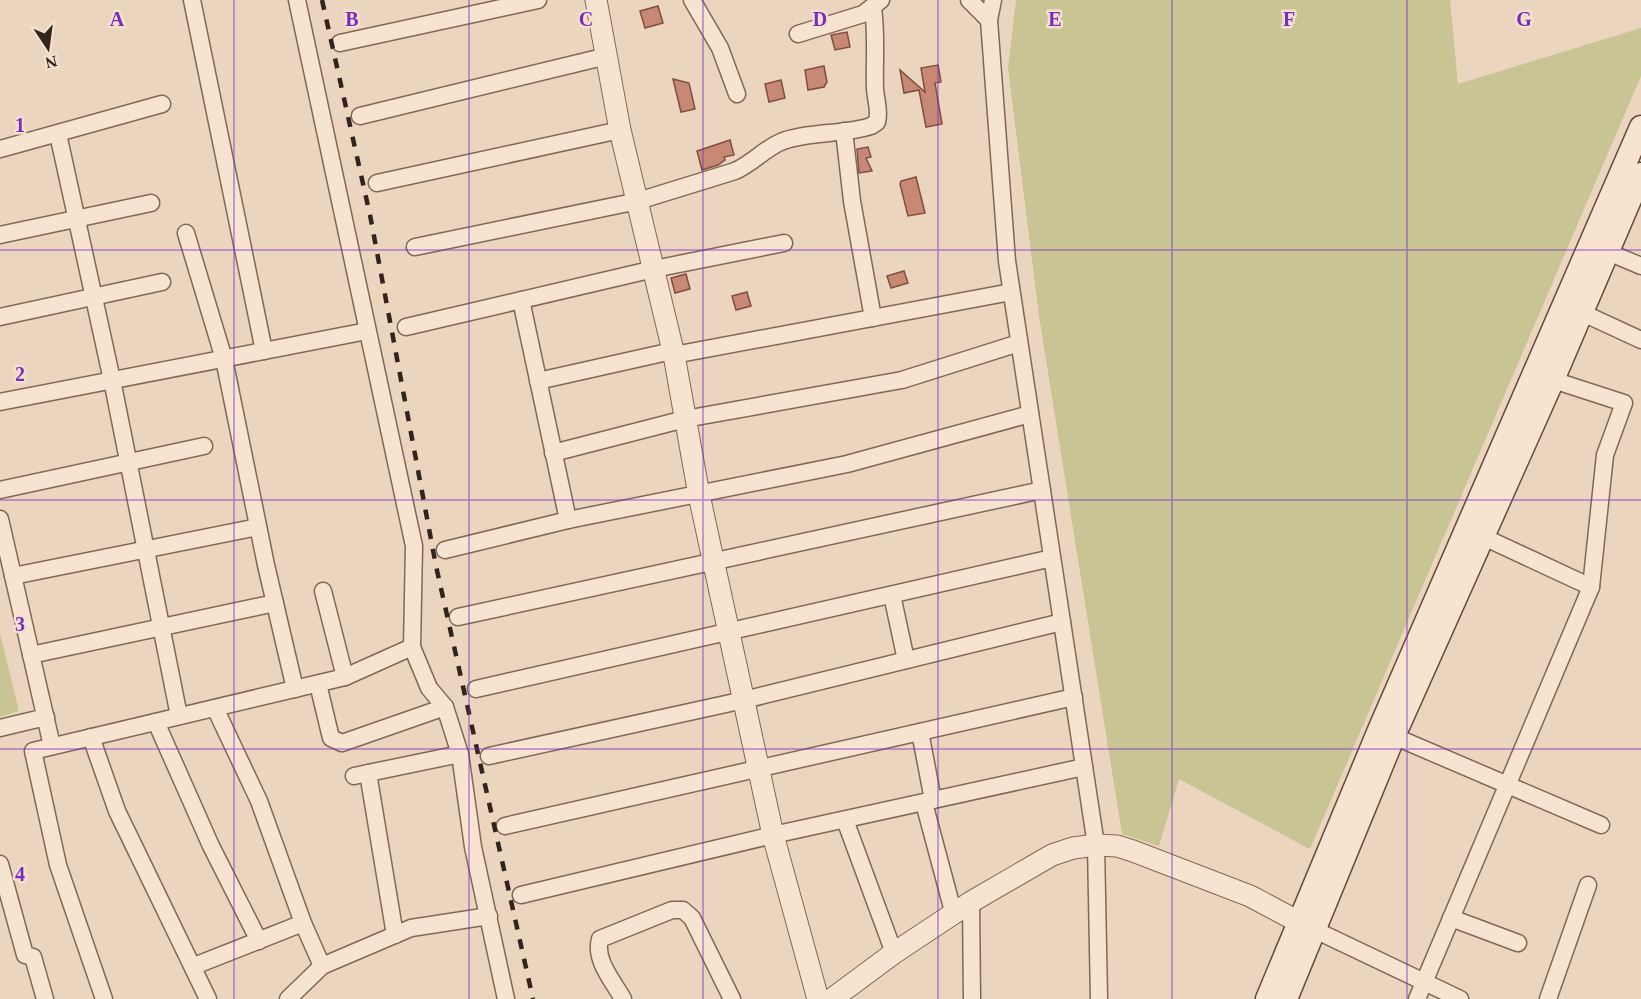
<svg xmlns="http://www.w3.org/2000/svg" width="1641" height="999" font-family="'Times New Roman',serif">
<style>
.green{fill:#c8c493}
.building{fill:#c78976;stroke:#804d3f;stroke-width:1.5}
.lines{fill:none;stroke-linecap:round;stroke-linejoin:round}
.minor-casing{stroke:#826758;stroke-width:19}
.tertiary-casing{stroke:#826758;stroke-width:23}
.secondary-casing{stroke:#64483b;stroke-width:25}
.minor{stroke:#f6e4d1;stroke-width:16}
.tertiary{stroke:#f6e4d1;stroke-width:21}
.secondary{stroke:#f6e4d1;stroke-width:22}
.rail{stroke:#32231c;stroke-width:4.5;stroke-dasharray:10 10;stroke-linecap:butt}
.grid{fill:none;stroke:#7b2cbf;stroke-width:1.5;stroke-opacity:0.55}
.grid-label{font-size:20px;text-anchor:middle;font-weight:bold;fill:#7b2cbf;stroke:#f3e1cd;stroke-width:5;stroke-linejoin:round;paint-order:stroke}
</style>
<rect width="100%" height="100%" fill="#ebd5be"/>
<g class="green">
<path d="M1016,0H1450L1458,84L1641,28V76L1310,849L1179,779L1159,846L1122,834L1039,316L1008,68Z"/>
<path d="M0,633L19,711L0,717Z"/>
</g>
<g class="building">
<path d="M658,6L663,23L645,28L640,11Z"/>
<path d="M847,32L850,47L835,50L831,35Z"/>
<path d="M938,65L941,82L935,83L942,124L926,127L919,90L904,93L900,70L925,92L921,68Z"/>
<path d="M824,66L827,82L824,87L808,90L805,70Z"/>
<path d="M673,79L689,83L695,109L681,112Z"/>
<path d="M781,80L785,98L769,102L765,84Z"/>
<path d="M730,140L734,155L724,157L725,160L718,165L702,170L697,151Z"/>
<path d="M868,147L871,157L866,158L872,171L859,173L857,149Z"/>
<path d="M916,177L925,213L908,216L900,184L901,181Z"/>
<path d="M904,271L908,283L891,288L887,276Z"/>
<path d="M686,274L690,289L675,293L671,278Z"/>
<path d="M747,292L751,306L736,310L732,296Z"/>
</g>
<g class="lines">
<defs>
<g id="minor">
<path d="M192,0L264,351"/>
<path d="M297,0L414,546L412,647L429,688L445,707L460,754L473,847L506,999"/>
<path d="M692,0L720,48L737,94"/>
<path d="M969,0L989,20"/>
<path d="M993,0L989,20L1007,261L1096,845L1099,999"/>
<path d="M798,34L863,14L881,0"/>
<path d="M340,43L538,0"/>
<path d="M360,116L607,56"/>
<path d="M844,131L852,201L873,318"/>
<path d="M58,134L112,380L179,716"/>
<path d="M0,149L162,104"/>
<path d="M377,183L620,130"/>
<path d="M186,233L224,359L266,565L295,689"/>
<path d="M0,235L151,203"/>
<path d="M415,247L638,201L735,171C753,163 765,148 783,141C811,131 843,135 871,126L877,122C880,111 876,101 875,89C874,62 877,36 873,8"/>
<path d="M1608,252L1641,266"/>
<path d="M521,300L568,520"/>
<path d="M1572,308L1641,340"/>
<path d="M0,317L162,282"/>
<path d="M406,327L654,269L784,243"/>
<path d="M674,355L1011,292"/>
<path d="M538,381L672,351"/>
<path d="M0,402L367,331"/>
<path d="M553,453L685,419L902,380L1019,343"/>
<path d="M0,490L204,446"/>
<path d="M0,519L52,746"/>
<path d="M1475,533L1591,587"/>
<path d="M445,550L568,520L847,464L1030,414"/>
<path d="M13,576L258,527"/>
<path d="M323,591L345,677"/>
<path d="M892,595L906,660"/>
<path d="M458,617L1042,490"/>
<path d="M31,655L275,603"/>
<path d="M318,684L331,738L342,743L445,707"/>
<path d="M476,689L1052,558"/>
<path d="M215,708L259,801L303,923L322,966"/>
<path d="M156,722L211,846L259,941"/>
<path d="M0,728L46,717"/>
<path d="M920,732L933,800"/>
<path d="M1384,732L1601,825"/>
<path d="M91,737L117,811L208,999"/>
<path d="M489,756L744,700L1062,622"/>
<path d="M368,773L395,935"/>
<path d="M354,776L460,754"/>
<path d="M924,803L954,915"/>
<path d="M845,820L894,953"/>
<path d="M505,826L1074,697"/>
<path d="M0,864L25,955L33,957L45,999"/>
<path d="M521,895L773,835L1084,767"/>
<path d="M971,902L972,999"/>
<path d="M1451,918L1518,943"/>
<path d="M1315,930L1460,999"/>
<path d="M194,966L303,923"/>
<path d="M104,999L58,865L33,751L345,677L412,647"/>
<path d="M288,999L322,966L411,928L489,916"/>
<path d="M623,999C613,981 594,960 600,939L672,910H683L692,918L732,999"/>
<path d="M1417,999L1591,587L1605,455L1624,403L1553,380"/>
<path d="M1548,999L1588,885"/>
</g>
<g id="tertiary">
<path d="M596,0L620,130L674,355L699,495L773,835L818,999"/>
<path d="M832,999L894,953L971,902L1052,855L1073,848L1096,845L1117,846L1133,851L1250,896L1312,929"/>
</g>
<g id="secondary">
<path d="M1267,999L1379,730L1641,127"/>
<path d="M1286,999L1394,736L1553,380L1641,174"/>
</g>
</defs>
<use href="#minor" class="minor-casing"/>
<use href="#tertiary" class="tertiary-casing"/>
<use href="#secondary" class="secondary-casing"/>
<use href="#minor" class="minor"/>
<use href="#tertiary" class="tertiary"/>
<use href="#secondary" class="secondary"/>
<path class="rail" d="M322,0L370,215L436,566L533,999"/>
</g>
<path class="grid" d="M234,0V999M469,0V999M703,0V999M938,0V999M1172,0V999M1407,0V999M0,250H1641M0,500H1641M0,749H1641"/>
<g class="grid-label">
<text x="117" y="26">A</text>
<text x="352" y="26">B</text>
<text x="586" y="26">C</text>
<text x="820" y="26">D</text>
<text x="1055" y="26">E</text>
<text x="1289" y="26">F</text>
<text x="1524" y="26">G</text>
<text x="20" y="132">1</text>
<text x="20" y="381">2</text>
<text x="20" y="631">3</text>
<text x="20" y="881">4</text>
</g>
<g transform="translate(48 48) rotate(167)" stroke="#f3e1cd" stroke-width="4.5" paint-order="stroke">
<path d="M0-4.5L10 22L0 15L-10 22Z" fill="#32231c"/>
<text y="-9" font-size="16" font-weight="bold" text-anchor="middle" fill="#32231c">N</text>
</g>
</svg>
